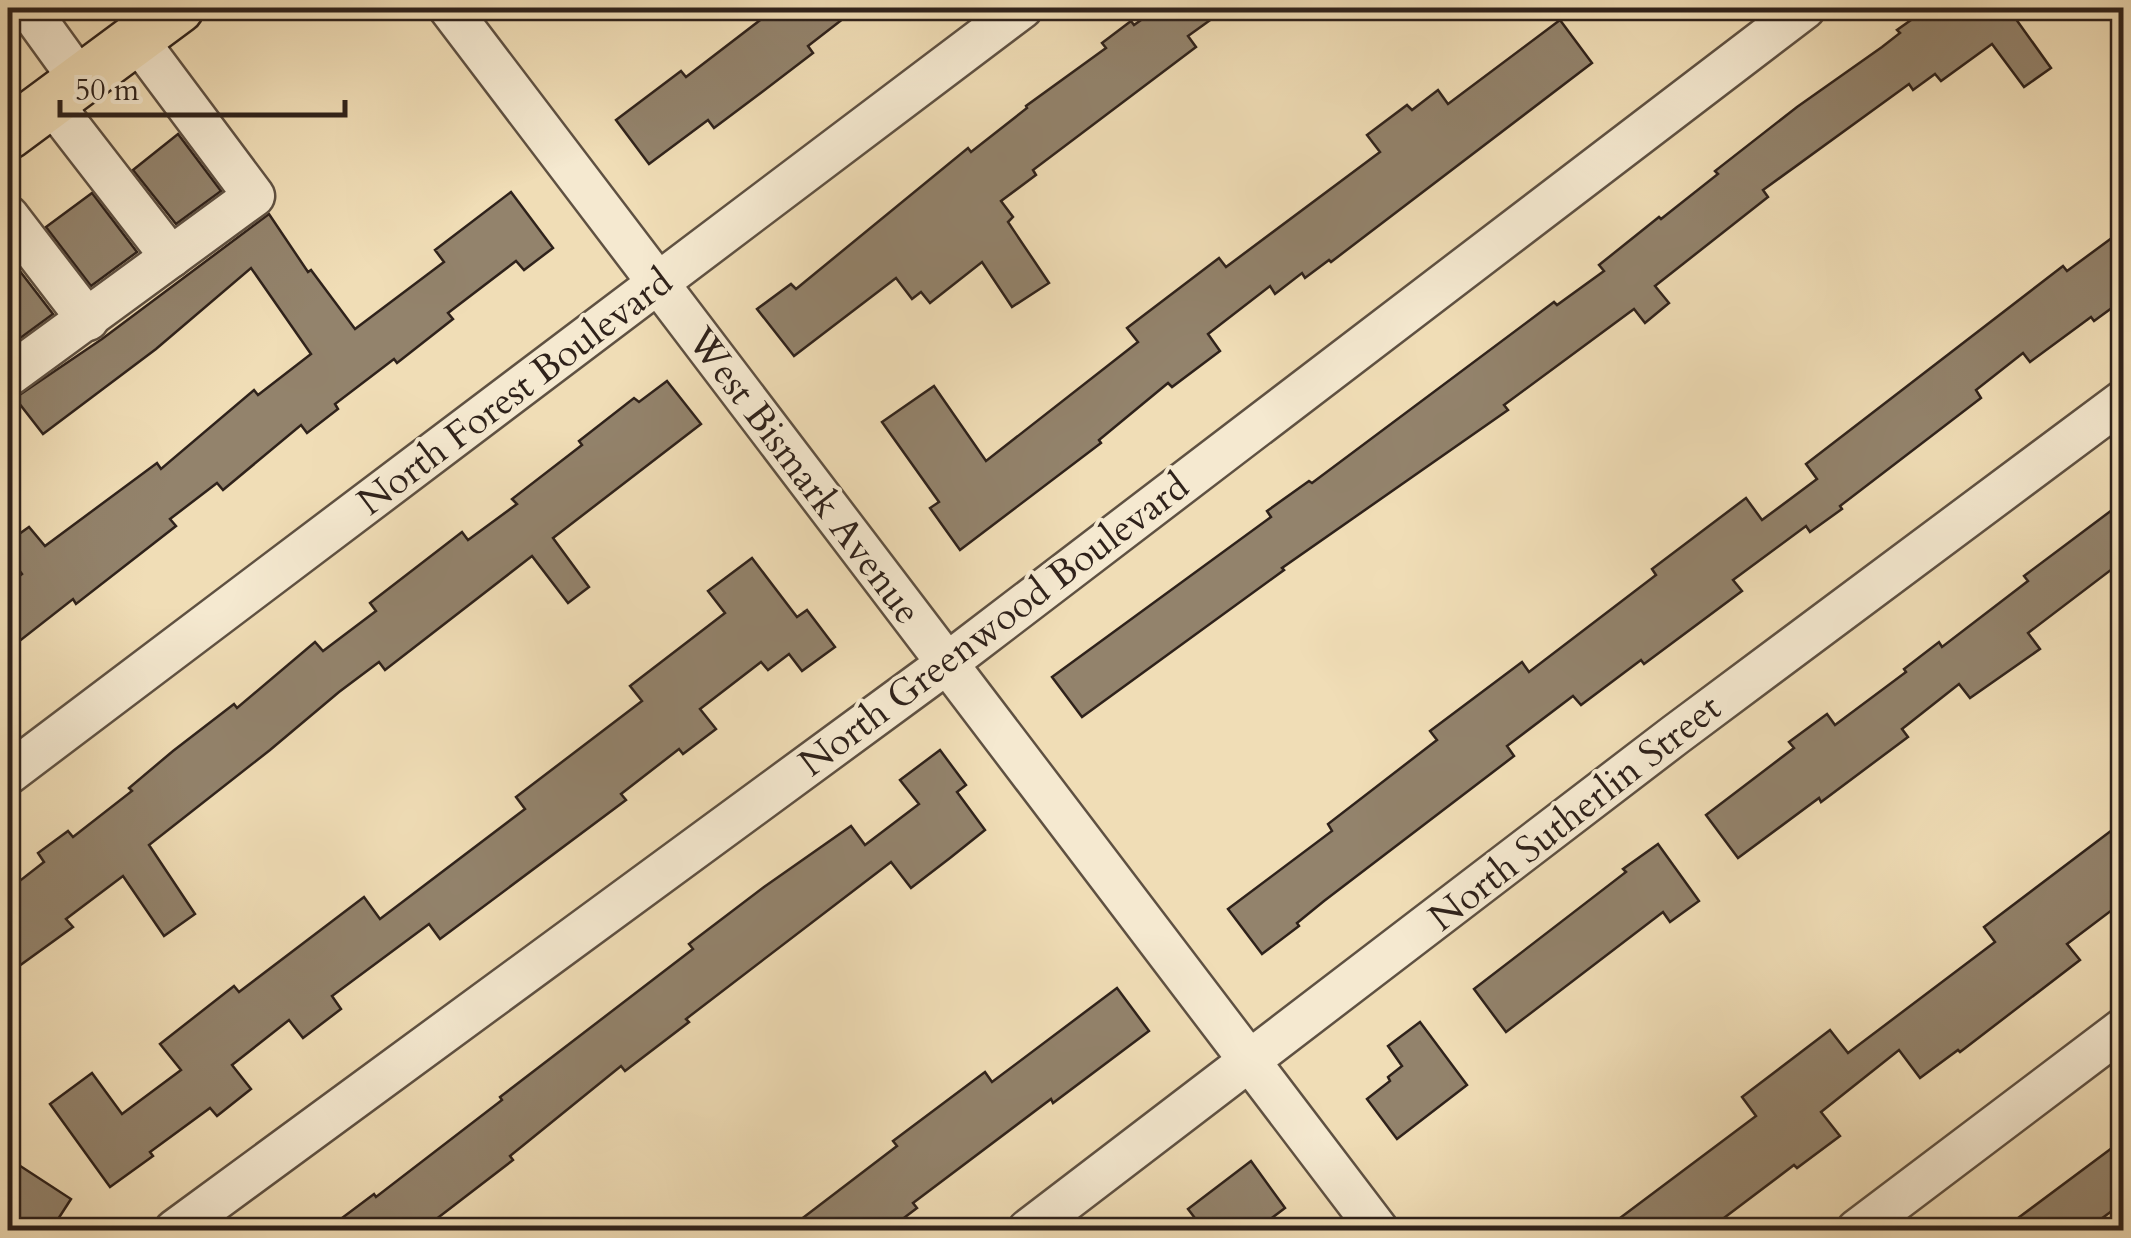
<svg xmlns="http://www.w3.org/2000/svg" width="2131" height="1238" font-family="Cardo,serif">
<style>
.building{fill:#93836c;stroke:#2f221b;stroke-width:2.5}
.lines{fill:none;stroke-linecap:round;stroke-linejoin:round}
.minor-casing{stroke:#5f5142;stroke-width:45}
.major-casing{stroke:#2f221b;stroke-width:55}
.minor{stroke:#f5e9d0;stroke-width:40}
.major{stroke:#f0ddb6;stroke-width:50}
.labels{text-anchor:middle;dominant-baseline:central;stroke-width:8;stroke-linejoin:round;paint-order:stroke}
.street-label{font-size:38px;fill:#2f221b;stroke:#f5e9d0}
</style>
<rect width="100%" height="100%" fill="#f0ddb6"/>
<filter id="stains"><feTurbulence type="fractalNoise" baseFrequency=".002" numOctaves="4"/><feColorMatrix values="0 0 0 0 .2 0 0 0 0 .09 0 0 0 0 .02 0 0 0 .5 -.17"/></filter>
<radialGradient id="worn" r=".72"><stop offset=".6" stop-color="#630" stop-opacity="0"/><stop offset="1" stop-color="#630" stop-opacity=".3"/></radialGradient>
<g class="building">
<path d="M776,8H857L808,46L813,53L762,92L714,128L708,120L649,164L616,120L681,71L686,77Z"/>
<path d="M1158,8H1227L1188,36L1196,47L1033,170L1036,175L1001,201L1013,217L1008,222L1049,283L1012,307L982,262L930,303L921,292L912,299L896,278L794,356L757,309L791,284L796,289L968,148L971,152L1027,108L1026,106L1106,48L1102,43L1131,21L1134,25Z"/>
<path d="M1928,8H2008L2051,68L2024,87L1992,44L1941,81L1935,74L1913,90L1909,84L1763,190L1768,197L1655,286L1669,303L1645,323L1634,309L1504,405L1508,410L1282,568L1284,570L1082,717L1052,677L1271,517L1267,511L1309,481L1312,483L1554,302L1557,305L1604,271L1599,265L1659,217L1661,219L1718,174L1715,171L1797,107L1882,47L1900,33L1897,30Z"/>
<path d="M1560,20L1592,63L1331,262L1329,260L1305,278L1302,273L1275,294L1270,286L1208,334L1220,351L1172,387L1168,383L1099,440L1101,443L960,550L930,508L939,502L882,422L934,386L986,461L1138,342L1127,328L1219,258L1226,267L1380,152L1367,135L1407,105L1412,110L1438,90L1448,104Z"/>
<path d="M178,134L221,191L176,224L133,170Z"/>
<path d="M511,192L553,248L524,270L516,261L448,313L453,319L397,363L394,359L335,404L338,409L307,433L301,425L223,490L217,483L170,519L176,526L76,604L73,599L8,650V585L22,574L8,555V542L29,527L45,546L157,463L161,469L254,390L258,395L311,354L251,268L156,349L43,434L15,398L102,339L269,214L308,272L311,270L355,329L444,262L435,250Z"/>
<path d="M92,193L137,252L91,286L46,227Z"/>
<path d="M2124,229V299L2094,321L2091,317L2030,362L2023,353L1976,390L1981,398L1840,506L1842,509L1810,532L1806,526L1733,580L1742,591L1644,664L1641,660L1581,705L1573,696L1507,746L1514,756L1324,901L1297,923L1299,926L1262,954L1228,909L1332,831L1328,824L1437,740L1430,731L1522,662L1529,672L1656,575L1652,569L1746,498L1762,520L1817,479L1806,464L2063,266L2067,271Z"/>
<path d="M9,257L53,314L8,347V258Z"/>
<path d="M667,381L701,424L553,538L589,587L568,603L532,556L385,670L379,662L339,692L270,750L149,845L195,914L164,936L123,876L66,919L73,927L8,974V890L44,862L38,853L68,831L73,837L132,791L129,788L173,751L234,704L237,708L315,642L323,651L376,611L370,603L462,532L468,540L517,504L512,499L582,445L579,441L634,398L639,402Z"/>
<path d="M2124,501V560L2028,633L2040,649L1970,698L1959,684L1902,729L1908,737L1821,802L1819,798L1738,858L1706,815L1794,748L1789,742L1827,714L1835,725L1906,672L1904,669L1939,642L1942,647L2028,581L2024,576Z"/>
<path d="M752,558L797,617L807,610L835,647L802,671L789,654L768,670L761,662L700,709L716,729L683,754L679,749L621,794L626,800L440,939L429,924L332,996L341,1009L303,1038L289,1020L232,1065L251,1089L217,1116L210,1108L150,1152L153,1156L110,1187L50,1104L92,1073L122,1114L181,1070L160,1044L234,986L239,992L364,897L380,919L525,809L516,797L642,701L630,686L725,613L708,591Z"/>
<path d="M940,750L966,785L957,792L985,830L950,858L911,888L891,862L686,1019L689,1022L625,1071L621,1066L510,1156L513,1160L422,1230H326L374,1194L376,1197L502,1100L500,1097L693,949L689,944L764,887L851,826L865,845L919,804L900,780Z"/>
<path d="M2124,821V901L2067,944L2080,960L1960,1052L1958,1050L1920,1078L1899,1050L1821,1112L1840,1136L1797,1168L1794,1165L1708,1230H1604L1756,1116L1742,1097L1830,1030L1848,1053L1995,942L1984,927Z"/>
<path d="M1658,844L1699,901L1670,922L1663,912L1506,1032L1474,989L1626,872L1623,869Z"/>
<path d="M1117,988L1149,1031L1053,1103L1051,1099L913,1203L917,1208L888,1230H787L897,1146L893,1141L985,1072L992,1082Z"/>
<path d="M1420,1022L1467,1085L1397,1139L1367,1099L1390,1081L1388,1077L1402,1066L1388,1046Z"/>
<path d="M2124,1139V1202L2086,1230H2002Z"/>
<path d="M8,1158L71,1199L51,1230H8Z"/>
<path d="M1251,1161L1285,1208L1256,1230H1204L1188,1209Z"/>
</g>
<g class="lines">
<defs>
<g id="minor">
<path d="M28,8L80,80"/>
<path d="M449,8L1378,1230"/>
<path d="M51,102L171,257"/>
<path d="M8,216L88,320"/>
<path d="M8,376L254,196L136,38"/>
<path d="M8,774L1022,8"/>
<path d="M175,1230L946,664L1805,8"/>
<path d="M1028,1230L1675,735L2124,400"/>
<path d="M1857,1230L2124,1028"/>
</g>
<path id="major" d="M8,134L178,8"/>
</defs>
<use href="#minor" class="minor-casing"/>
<use href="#major" class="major-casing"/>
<use href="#minor" class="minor"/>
<use href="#major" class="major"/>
</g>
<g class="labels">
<g class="street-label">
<text transform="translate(515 392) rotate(-37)">North Forest Boulevard</text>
<text transform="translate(804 476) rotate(53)">West Bismark Avenue</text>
<text transform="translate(994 625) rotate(-37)">North Greenwood Boulevard</text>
<text transform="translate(1575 813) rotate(-38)">North Sutherlin Street</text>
</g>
</g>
<rect width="2131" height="1238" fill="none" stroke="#f0ddb6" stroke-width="40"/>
<rect x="10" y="10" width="2111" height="1218" fill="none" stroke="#2f221b" stroke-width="5"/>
<rect x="20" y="20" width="2091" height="1198" fill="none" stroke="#2f221b" stroke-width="2.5"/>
<path d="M60 100v15h285v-15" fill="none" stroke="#2f221b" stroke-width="5"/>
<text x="75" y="100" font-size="30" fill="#2f221b" stroke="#f5e9d0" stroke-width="8" paint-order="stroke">50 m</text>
<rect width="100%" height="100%" filter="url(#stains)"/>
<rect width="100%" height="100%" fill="url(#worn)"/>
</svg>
